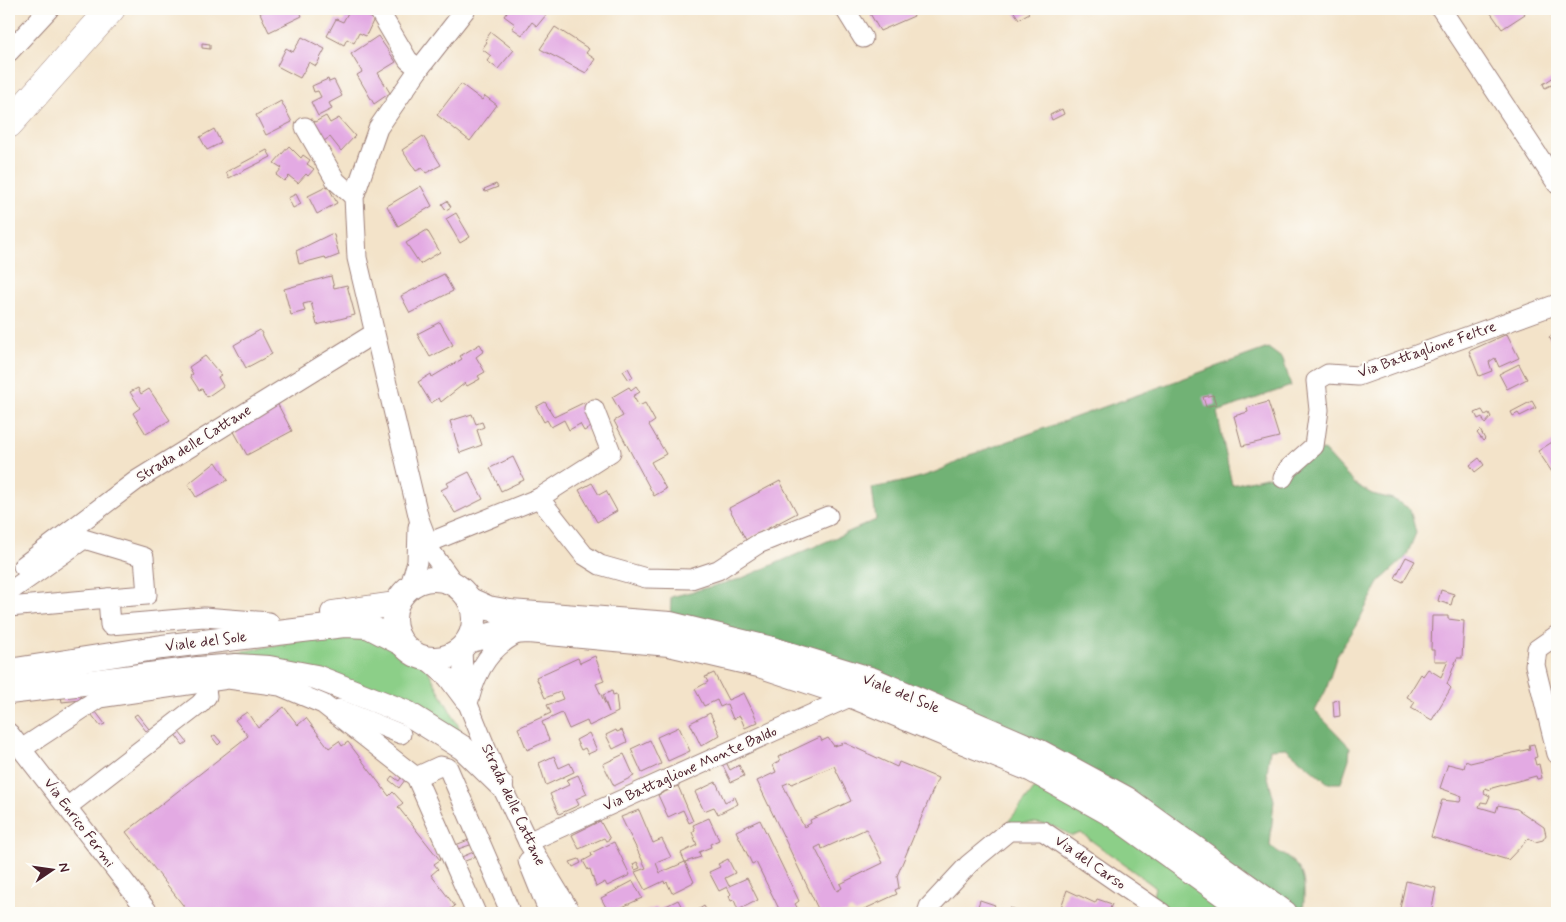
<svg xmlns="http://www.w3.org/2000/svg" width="1566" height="922" font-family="Mynerve,sans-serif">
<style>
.green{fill:#8ccf88;stroke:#6b775a}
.forest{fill:#71b274;stroke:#5e6850}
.building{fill:#e3aae3;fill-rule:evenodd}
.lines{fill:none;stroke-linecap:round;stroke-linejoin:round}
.minor-casing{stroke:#9e817a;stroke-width:21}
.major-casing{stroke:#9e817a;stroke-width:26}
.highway-casing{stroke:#9e817a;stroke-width:29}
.minor{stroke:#fff;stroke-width:19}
.major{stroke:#fff;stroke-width:24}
.highway{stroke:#fff;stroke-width:28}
.labels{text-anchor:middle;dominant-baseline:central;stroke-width:4;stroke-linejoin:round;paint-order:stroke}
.street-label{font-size:15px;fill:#4a1f2b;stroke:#fdfcf7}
</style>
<rect width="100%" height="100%" fill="#fdfcf7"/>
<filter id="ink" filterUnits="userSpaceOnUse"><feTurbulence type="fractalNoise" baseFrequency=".02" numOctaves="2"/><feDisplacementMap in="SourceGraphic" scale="10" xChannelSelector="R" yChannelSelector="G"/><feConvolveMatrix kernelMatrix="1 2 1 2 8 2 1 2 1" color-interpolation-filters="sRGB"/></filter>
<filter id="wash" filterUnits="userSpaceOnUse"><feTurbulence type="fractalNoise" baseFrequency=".0096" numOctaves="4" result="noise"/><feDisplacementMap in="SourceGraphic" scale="20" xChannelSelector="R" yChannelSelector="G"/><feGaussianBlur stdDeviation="1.12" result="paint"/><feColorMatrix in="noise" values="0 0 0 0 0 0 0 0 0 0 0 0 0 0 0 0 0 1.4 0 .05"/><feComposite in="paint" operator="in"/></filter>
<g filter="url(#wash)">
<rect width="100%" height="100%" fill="#f3e3c9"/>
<g class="green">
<path d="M377,634L425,665L467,742L399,701L160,662L251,650L326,635Z"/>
<path d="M1038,784L1133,837L1238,913H1175L1153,897L1155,887L1081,833L1072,836C1048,821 1032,821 1005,826Z"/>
</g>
<path class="forest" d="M1268,348L1283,359L1291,386L1217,412L1232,485L1270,476L1294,454L1324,450L1355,484L1372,494L1393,499L1410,509L1416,533L1406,557L1380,581L1353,631L1337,655L1326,690L1315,711L1350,747L1349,759L1341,783H1328L1286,748L1270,749L1267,773L1274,800L1270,846C1292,862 1305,864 1304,894C1304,901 1304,907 1301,913H1285L1127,799L670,624L671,597L740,579L876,520L872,488C913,480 934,476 970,455Z"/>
<g id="blocks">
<g class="building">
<path d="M299,9L302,16L269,32L260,13L269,9Z"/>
<path d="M350,9L374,19L366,36L359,33L354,43L347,39L344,45L327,36L336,19L343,22Z"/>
<path d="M509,9H537L546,15L537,26L532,22L522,35L512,28L515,24L504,16Z"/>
<path d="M871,9H911L914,16L880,31L868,10Z"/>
<path d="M1012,9H1026L1029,13L1019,19Z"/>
<path d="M1488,9H1522L1525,14L1502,29Z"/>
<path d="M555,27L589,49L586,53L595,59L586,73L540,49Z"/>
<path d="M491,32L514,50L498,69L487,61L491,56L482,49L487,42L485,40Z"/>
<path d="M378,36L396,62L378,73L390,93L374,104L357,75L362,72L351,54Z"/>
<path d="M302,37L325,49L316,66L309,62L300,78L277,66L286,48L293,52Z"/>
<path d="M202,43L210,44V49L202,48Z"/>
<path d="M1557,75V93L1551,85L1545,88L1543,84Z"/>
<path d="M328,79L329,82L334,80L342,96L329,103L332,109L318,116L311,102L321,97L318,91L314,92L312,86Z"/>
<path d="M461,84L482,100L485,96L497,105L470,141L437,115Z"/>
<path d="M281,101L292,122L266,135L256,115Z"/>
<path d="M1062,109L1064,114L1052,120L1050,115Z"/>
<path d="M326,116L330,123L339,118L355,136L341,151L330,137L324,141L313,123Z"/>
<path d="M214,129L221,143L207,150L200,137Z"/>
<path d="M423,136L441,165L426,173L422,168L416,171L402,150Z"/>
<path d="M289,146L301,158L303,155L310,160L307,164L314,169L308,176L306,174L298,183L289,176L284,181L276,175L282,168L274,163Z"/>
<path d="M267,150L271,157L229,178L226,172Z"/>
<path d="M496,184L498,187L485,192L484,189Z"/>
<path d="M328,186L337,203L317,214L308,196Z"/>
<path d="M421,186L432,206L398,226L387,206Z"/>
<path d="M296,194L301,204L293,208L288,198Z"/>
<path d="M447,201L451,207L446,210L442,204Z"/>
<path d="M456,213L470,237L460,243L446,219Z"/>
<path d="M427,230L440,252L420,264L406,243Z"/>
<path d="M331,234L334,235L339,255L326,260L325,257L299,264L296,251Z"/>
<path d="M444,274L453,291L410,313L401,296Z"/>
<path d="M331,276L334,288L347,285L355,315L317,325L311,302L303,304L305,311L291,315L284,289Z"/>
<path d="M440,322L453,345L430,357L417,334Z"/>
<path d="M260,330L272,354L246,368L234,345Z"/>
<path d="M1557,331V349L1549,337Z"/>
<path d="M1507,334L1519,358L1499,367L1495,358L1489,362L1492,371L1479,376L1469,351Z"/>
<path d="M480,344L484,351L476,357L485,372L478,376L480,379L467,386L465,383L441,402L439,398L431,403L418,382L431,374L432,377L462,359L460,356Z"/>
<path d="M205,356L221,375L218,377L223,386L207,397L202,389L199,390L190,376L193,374L189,367Z"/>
<path d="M1519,364L1527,379L1507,389L1499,374Z"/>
<path d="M628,368L633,377L629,380L623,371Z"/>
<path d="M636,386L640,392L633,396L639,406L645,403L655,421L649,425L666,454L651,462L666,489L654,496L614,421L623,416L612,397L629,387L631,390Z"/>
<path d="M138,388L141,394L149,389L170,420L146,434L133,413L140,408L130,392Z"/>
<path d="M1213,395L1216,404L1206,407L1203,397Z"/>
<path d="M1532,401L1536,408L1520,416L1518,413L1513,416L1511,412Z"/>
<path d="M545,402L554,417L585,402L597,424L584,431L580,424L569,430L564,420L551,427L547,420L544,422L536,407Z"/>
<path d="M1268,402L1279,437L1242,446L1234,416L1248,412L1247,408Z"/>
<path d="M277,403L292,431L247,455L232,428Z"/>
<path d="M1482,410L1485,415L1489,413L1491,417L1485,424L1482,417L1478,419L1475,413Z"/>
<path d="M472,414L476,424L482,422L484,427L477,430L482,445L460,453L450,421Z"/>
<path d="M1480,430L1485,439L1483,441L1477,433Z"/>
<path d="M1557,439V468L1552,472L1538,451Z"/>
<path d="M513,457L524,480L501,491L490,468Z"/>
<path d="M1479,458L1484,465L1475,472L1470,465Z"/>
<path d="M216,462L228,480L196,497L188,484Z"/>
<path d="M469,472L483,499L455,513L441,490L449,486L447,483Z"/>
<path d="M780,481L797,513L746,540L729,508Z"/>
<path d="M592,483L599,495L606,491L617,511L597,522L579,490Z"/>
<path d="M1406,557L1415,561L1403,582L1395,578Z"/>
<path d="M1441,590L1454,594L1451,605L1438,601Z"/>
<path d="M1432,616H1448V619L1464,621L1462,658H1457L1447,684L1451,688L1432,720L1411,708L1415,702L1407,697L1421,674L1423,676L1428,669L1441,677L1448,661H1434V650H1431Z"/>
<path d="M595,656L604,681L596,684L609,712L603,695L612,691L613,695L616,694L618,712L589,726L587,721L569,729L562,713L542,722L549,740L527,750L518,728L551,713L547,705L563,699L560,692L545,698L536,677L578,658L580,663Z"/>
<path d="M714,673L728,700L744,693L758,722L745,728L740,716L733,719L727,704L720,707L717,700L704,706L695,689L708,682L705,677Z"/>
<path d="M79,688L81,700L62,702L60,691Z"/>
<path d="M1339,700L1340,716L1334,717L1333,701Z"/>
<path d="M284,707L298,725L306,718L329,748L339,741L342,746L348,742L389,796L393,792L403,803L398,807L440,860L434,864L438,869L431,875L455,906L445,913H189L126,832L248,736L235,720L247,712L258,728Z"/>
<path d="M93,708L105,724L100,726L89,711Z"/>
<path d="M710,713L720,735L701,746L690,723Z"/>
<path d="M137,714L149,729L146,731L134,716Z"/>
<path d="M175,727L187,742L183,745L171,729Z"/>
<path d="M679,727L690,751L668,761L657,737Z"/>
<path d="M616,730L617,732L622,730L627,742L613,749L606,735Z"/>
<path d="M589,733L597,750L588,754L585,748L581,750L576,740Z"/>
<path d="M215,735L221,742L218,745L212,737Z"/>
<path d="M820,737L822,741L828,738L834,746L845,743L897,767L899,762L938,778L897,876L899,888L895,890L897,894L856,913L851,909L847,911L848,913H820L757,781L776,772L773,765L780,761L778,757ZM834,766L851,801L810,820L811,823L804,827L783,785L790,782L792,784ZM866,829L883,863L840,884L842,888L837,891L815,848L821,845L822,849Z"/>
<path d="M650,740L661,764L642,773L631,749Z"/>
<path d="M1534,744L1537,757L1534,758L1535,761L1536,765L1539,764L1542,778L1537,779L1536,776L1492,788L1491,790L1485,788L1484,793L1490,796L1487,803L1481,802L1479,807L1496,812L1498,805L1517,809L1544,827L1546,835L1543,840L1535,842L1529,838L1508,860L1431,837L1442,800L1460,802L1462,796L1440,788L1448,764L1464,768L1466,761L1470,763L1530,749L1529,745Z"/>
<path d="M624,754L634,776L614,786L603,764Z"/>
<path d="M554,756L559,768L570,763L574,772L546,785L539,763Z"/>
<path d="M724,758L730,770L739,765L744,776L731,782L720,760Z"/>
<path d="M404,773L408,776L399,788L389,780L392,776L399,781Z"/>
<path d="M578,775L587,794L576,799L579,805L559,814L550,794L569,785L566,780Z"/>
<path d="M716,782L725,802L735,797L738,804L718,814L714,807L704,811L695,792Z"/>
<path d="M678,786L693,821L689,823L683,810L668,817L658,795Z"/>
<path d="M639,810L653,843L662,839L671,857L656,863L660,873L685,862L681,853L697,845L692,832L695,830L693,825L709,818L719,840L710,844L711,847L699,852L701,857L685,862L694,882L672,893L667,882L665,884L664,881L645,890L635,872L646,868L621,817Z"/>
<path d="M760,820L799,901L795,904L800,912L806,910L807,913H781L756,862L752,864L736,831Z"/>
<path d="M600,821L610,839L606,841L604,838L579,849L572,835Z"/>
<path d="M471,839L473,844L455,850L453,846Z"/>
<path d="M614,842L630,875L607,886L605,882L596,887L590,869L588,870L583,861L592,856L591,853Z"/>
<path d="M476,851L478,856L460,863L459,858Z"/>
<path d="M579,859L581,863L573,867L570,862Z"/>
<path d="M728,859L735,873L725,878L729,886L747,878L758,900L738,910L734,900L731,901L729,896L731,894L727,887L719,891L709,872L720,867L718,864Z"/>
<path d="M637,862L640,868L635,870L633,864Z"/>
<path d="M633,881L642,898L609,913L601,898Z"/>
<path d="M1406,881L1436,888L1431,913H1399Z"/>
<path d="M1067,890L1095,903L1097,899L1112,904L1108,913H1059Z"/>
<path d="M678,900L685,913H642L657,907L658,910Z"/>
<path d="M980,900L995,905L993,908L1007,913H976Z"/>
<path d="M704,906L708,913H693Z"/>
<path d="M1010,908L1021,912L1020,913H1008Z"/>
</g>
</g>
</g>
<g filter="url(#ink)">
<use href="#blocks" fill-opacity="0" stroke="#9e817a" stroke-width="1"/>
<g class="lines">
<defs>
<g id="minor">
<path d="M378,9L408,60L419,69"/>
<path d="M845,9L863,38"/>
<path d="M1441,9L1557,184"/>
<path d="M9,52L49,9"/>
<path d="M305,127L336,181L354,197"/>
<path d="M1283,478L1288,469L1314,446L1319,410L1316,381L1328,374L1358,376L1557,304"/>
<path d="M539,498L584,555L600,565L646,578L691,579L718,570L758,544L828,516"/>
<path d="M428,543L539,498L611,452L594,409"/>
<path d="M23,566L137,480L373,334"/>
<path d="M454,583L432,553L419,519L357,258L354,197L378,128L419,69L466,9"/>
<path d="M410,585L417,562L418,527"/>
<path d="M9,592L84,539L144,557L147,595L108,598L110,625L204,617L269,622"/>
<path d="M9,607L108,598"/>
<path d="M1557,635L1537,649L1535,665L1557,754"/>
<path d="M462,648L463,674L468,704L501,785L528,842L571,913"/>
<path d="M425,658L447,677L465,701"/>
<path d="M469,700C477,669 491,646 521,632"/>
<path d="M339,709L401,734"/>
<path d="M9,733L149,913"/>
<path d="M23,748L99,698L228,679L280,686L323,704L416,777L476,913"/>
<path d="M416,777L440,766L448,768L509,909L508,913"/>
<path d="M67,807L200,704L207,696L205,682"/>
<path d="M528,842L852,696"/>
<path d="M528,861L549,913"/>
<path d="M927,913L929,907L969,864L1009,831H1043L1162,913"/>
</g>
<g id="major">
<circle cx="434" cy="619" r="40"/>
<path d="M470,600L488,608L510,612L670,624L772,649L873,680L1040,752L1127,799L1285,913"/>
<path d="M333,613L396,604"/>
<path d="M468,641L498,633L528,631L669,644L759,665L852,696L1032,770L1113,815L1249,913"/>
<path d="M9,671L162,647L344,625L368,626L401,643"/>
<path d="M9,692L198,669L236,666L269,668L316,677L407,713L463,748L501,785"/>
</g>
<path id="highway" d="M9,124L111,9"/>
</defs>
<use href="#minor" class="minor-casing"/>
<use href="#major" class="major-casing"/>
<use href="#highway" class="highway-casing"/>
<use href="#minor" class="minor"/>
<use href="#major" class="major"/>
<use href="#highway" class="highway"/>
</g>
</g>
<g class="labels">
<g class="street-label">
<text transform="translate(1427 350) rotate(-19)">Via Battaglione Feltre</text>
<text transform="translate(194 444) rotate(-32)">Strada delle Cattane</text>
<text transform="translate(206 642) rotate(-7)">Viale del Sole</text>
<text transform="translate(901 694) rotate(22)">Viale del Sole</text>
<text transform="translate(690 769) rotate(-24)">Via Battaglione Monte Baldo</text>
<text transform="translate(513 805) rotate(65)">Strada delle Cattane</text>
<text transform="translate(79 823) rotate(53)">Via Enrico Fermi</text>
<text transform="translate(1090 863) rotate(35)">Via del Carso</text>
</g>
</g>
<rect width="1566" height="922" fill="none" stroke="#fdfcf7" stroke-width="30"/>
<g transform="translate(52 870) rotate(77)" stroke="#fdfcf7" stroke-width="4" paint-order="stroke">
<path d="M0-4L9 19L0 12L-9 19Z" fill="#4a1f2b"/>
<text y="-8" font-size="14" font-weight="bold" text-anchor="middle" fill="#4a1f2b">N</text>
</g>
</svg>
